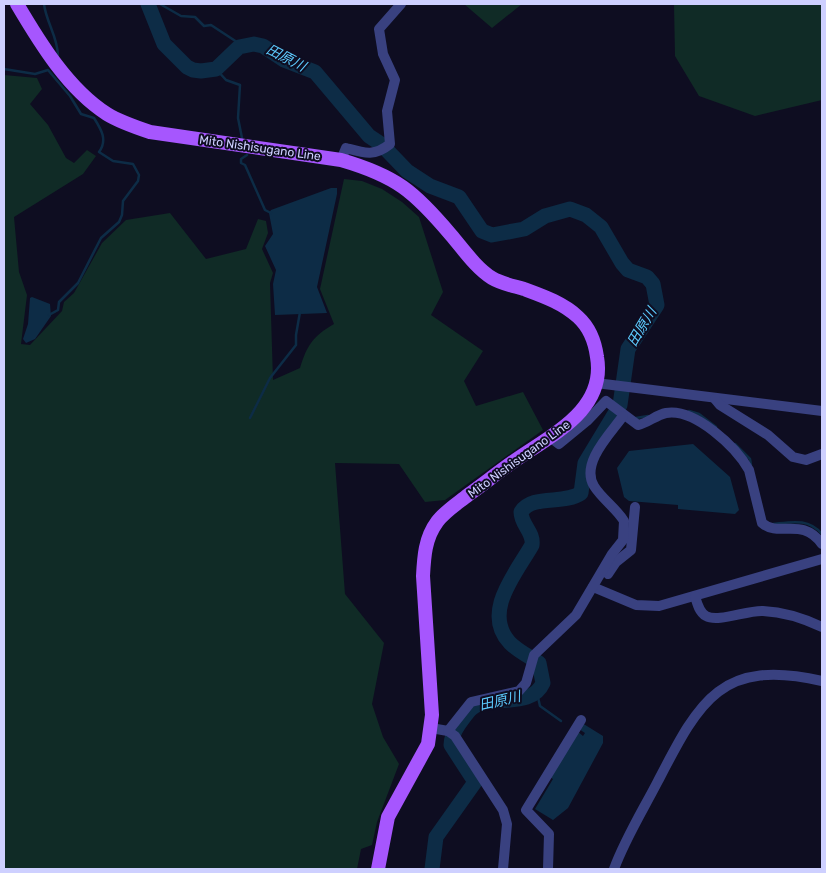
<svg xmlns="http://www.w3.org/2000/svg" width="826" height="873" font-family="Rubik,'Noto Sans JP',sans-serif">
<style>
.green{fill:#102b26}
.water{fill:#0d2c46}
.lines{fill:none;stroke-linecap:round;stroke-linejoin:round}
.stream{stroke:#0d2c46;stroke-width:2.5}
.river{stroke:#0d2c46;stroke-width:15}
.minor{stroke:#394180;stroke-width:10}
.major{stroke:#a656fe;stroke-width:14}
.labels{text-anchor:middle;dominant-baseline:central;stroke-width:4;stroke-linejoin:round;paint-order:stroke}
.street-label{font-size:12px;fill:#ced0ff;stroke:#0e0d21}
.water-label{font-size:14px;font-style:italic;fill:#5dcbfe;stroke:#0e0d21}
</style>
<rect width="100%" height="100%" fill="#0e0d21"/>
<g class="green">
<path d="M464,4H522L492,28Z"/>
<path d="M674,4H822V100L755,116L699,96L675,56Z"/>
<path d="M4,75L37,78L42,89L30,104L48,125L66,158L74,163L87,150L96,156L83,174L14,217L19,272L27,295L21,344L30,345L62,311L64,302L74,293L102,243L126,220L170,213L206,259L246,249L258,219L266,221L268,233L262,249L273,273L270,283L273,380L300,368C307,345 313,336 334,324L320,289L344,179L362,181L382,189L402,202L419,217L443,292L431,315L483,351L464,381L476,406L523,392L543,430L445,500L425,502L399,464L335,463L345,594L384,643L372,704L383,737L399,764L377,822L372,845L361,849L357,869H4Z"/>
</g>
<g class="water">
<path d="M331,188H337V194L317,287L327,313L275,315L273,284L276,270L265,246L273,234L269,213L271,210Z"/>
<path d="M32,297L50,304L51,316L35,339L26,343L23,339L28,324L30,298Z"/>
<path d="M693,444L730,477L739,510L735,514L678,509V505L629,501L624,497L617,468L629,451Z"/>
<path d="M582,723L603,736V743L568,808L553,820L535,809L553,779L550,777L577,731L583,736L585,733L579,729Z"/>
</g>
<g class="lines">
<g class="stream">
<path d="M44,4C46,22 58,37 58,56"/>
<path d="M160,4L181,16L195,17L204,26L211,25L243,46"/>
<path d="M4,69L35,74L48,70L70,96L81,114L94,118C101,129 108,140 99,152L113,161L133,164L139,175L138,181L123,201L122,215L119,222L101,238L78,283L59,302L58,310L49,315"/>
<path d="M216,69L226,80L240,85L238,118L242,138"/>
<path d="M247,155L241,159V163L245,165L265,210L271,213"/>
<path d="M689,411L699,414L716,427"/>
<path d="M250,418L270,378L296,345V335L300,312"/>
<path d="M636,418L648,416"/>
<path d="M735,444L750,459L751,465"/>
<path d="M773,524C792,522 808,518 822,534"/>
<path d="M537,693L540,706L561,721"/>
</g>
<path class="river" d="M148,4L164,44L187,67L193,70L201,71L216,69L239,47L254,44L263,46L284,60L315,72L369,136L381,144L407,171L430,186L459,197L482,231L492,235L524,229L545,216L570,209L586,215L601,227L622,263L628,270L647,277L653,284L657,305L628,349L620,405L585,463L581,493C564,505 532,494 521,512C521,525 534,532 532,545C517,572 481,612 510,643C518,651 530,657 539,663L543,683C531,710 491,693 472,708C467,712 463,719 459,724C455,730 451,738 451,745L475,782L436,837L432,869"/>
<g class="minor">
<path d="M341,160L346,148C364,153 374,157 390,144L387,111L395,80L383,54L379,29L401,4"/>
<path d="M596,383L822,411"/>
<path d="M715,399L720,405L768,435L793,457L806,460L822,454"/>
<path d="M550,437L559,444L587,421L606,401L638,425C648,423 656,415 666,413C695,408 736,447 749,470L762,523C779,538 802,516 822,544"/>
<path d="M608,574L616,562L631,550L635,507"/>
<path d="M593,587L636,605L659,606L822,559"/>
<path d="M695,596C697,603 699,612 706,616C718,623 747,610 763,611C784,612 803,618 822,627"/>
<path d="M431,728L448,731L455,736L503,810L507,824L503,869"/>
<path d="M448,731L471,702L519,691L526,683L534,655L576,615L612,554L623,540L624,521C616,508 602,499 594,486C580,463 611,433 623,416"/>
<path d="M548,869L549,834L526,810L581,720"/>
<path d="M614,869C625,839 643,810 658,781C700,700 721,658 822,681"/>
</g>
<path class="major" d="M17,4C40,43 68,89 107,114C120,122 135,127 150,132L341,160C396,176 414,191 451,235C463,249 476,268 492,278C502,284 514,286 524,289C543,296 563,303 578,317C589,327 595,342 597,357C606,408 555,433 520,457C502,469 485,483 468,495C458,503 444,512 437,522C425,538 424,557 423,576L432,715L428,744L388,817L378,869"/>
</g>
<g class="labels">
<g class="street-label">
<text transform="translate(260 148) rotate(8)">Mito Nishisugano Line</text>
<text transform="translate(519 459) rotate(-36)">Mito Nishisugano Line</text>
</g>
<g class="water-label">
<text transform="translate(286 58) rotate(27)">田原川</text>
<text transform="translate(642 327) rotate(-59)">田原川</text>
<text transform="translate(500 701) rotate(-13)">田原川</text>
</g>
</g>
<rect width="826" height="873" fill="none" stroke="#ced0ff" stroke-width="10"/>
</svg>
